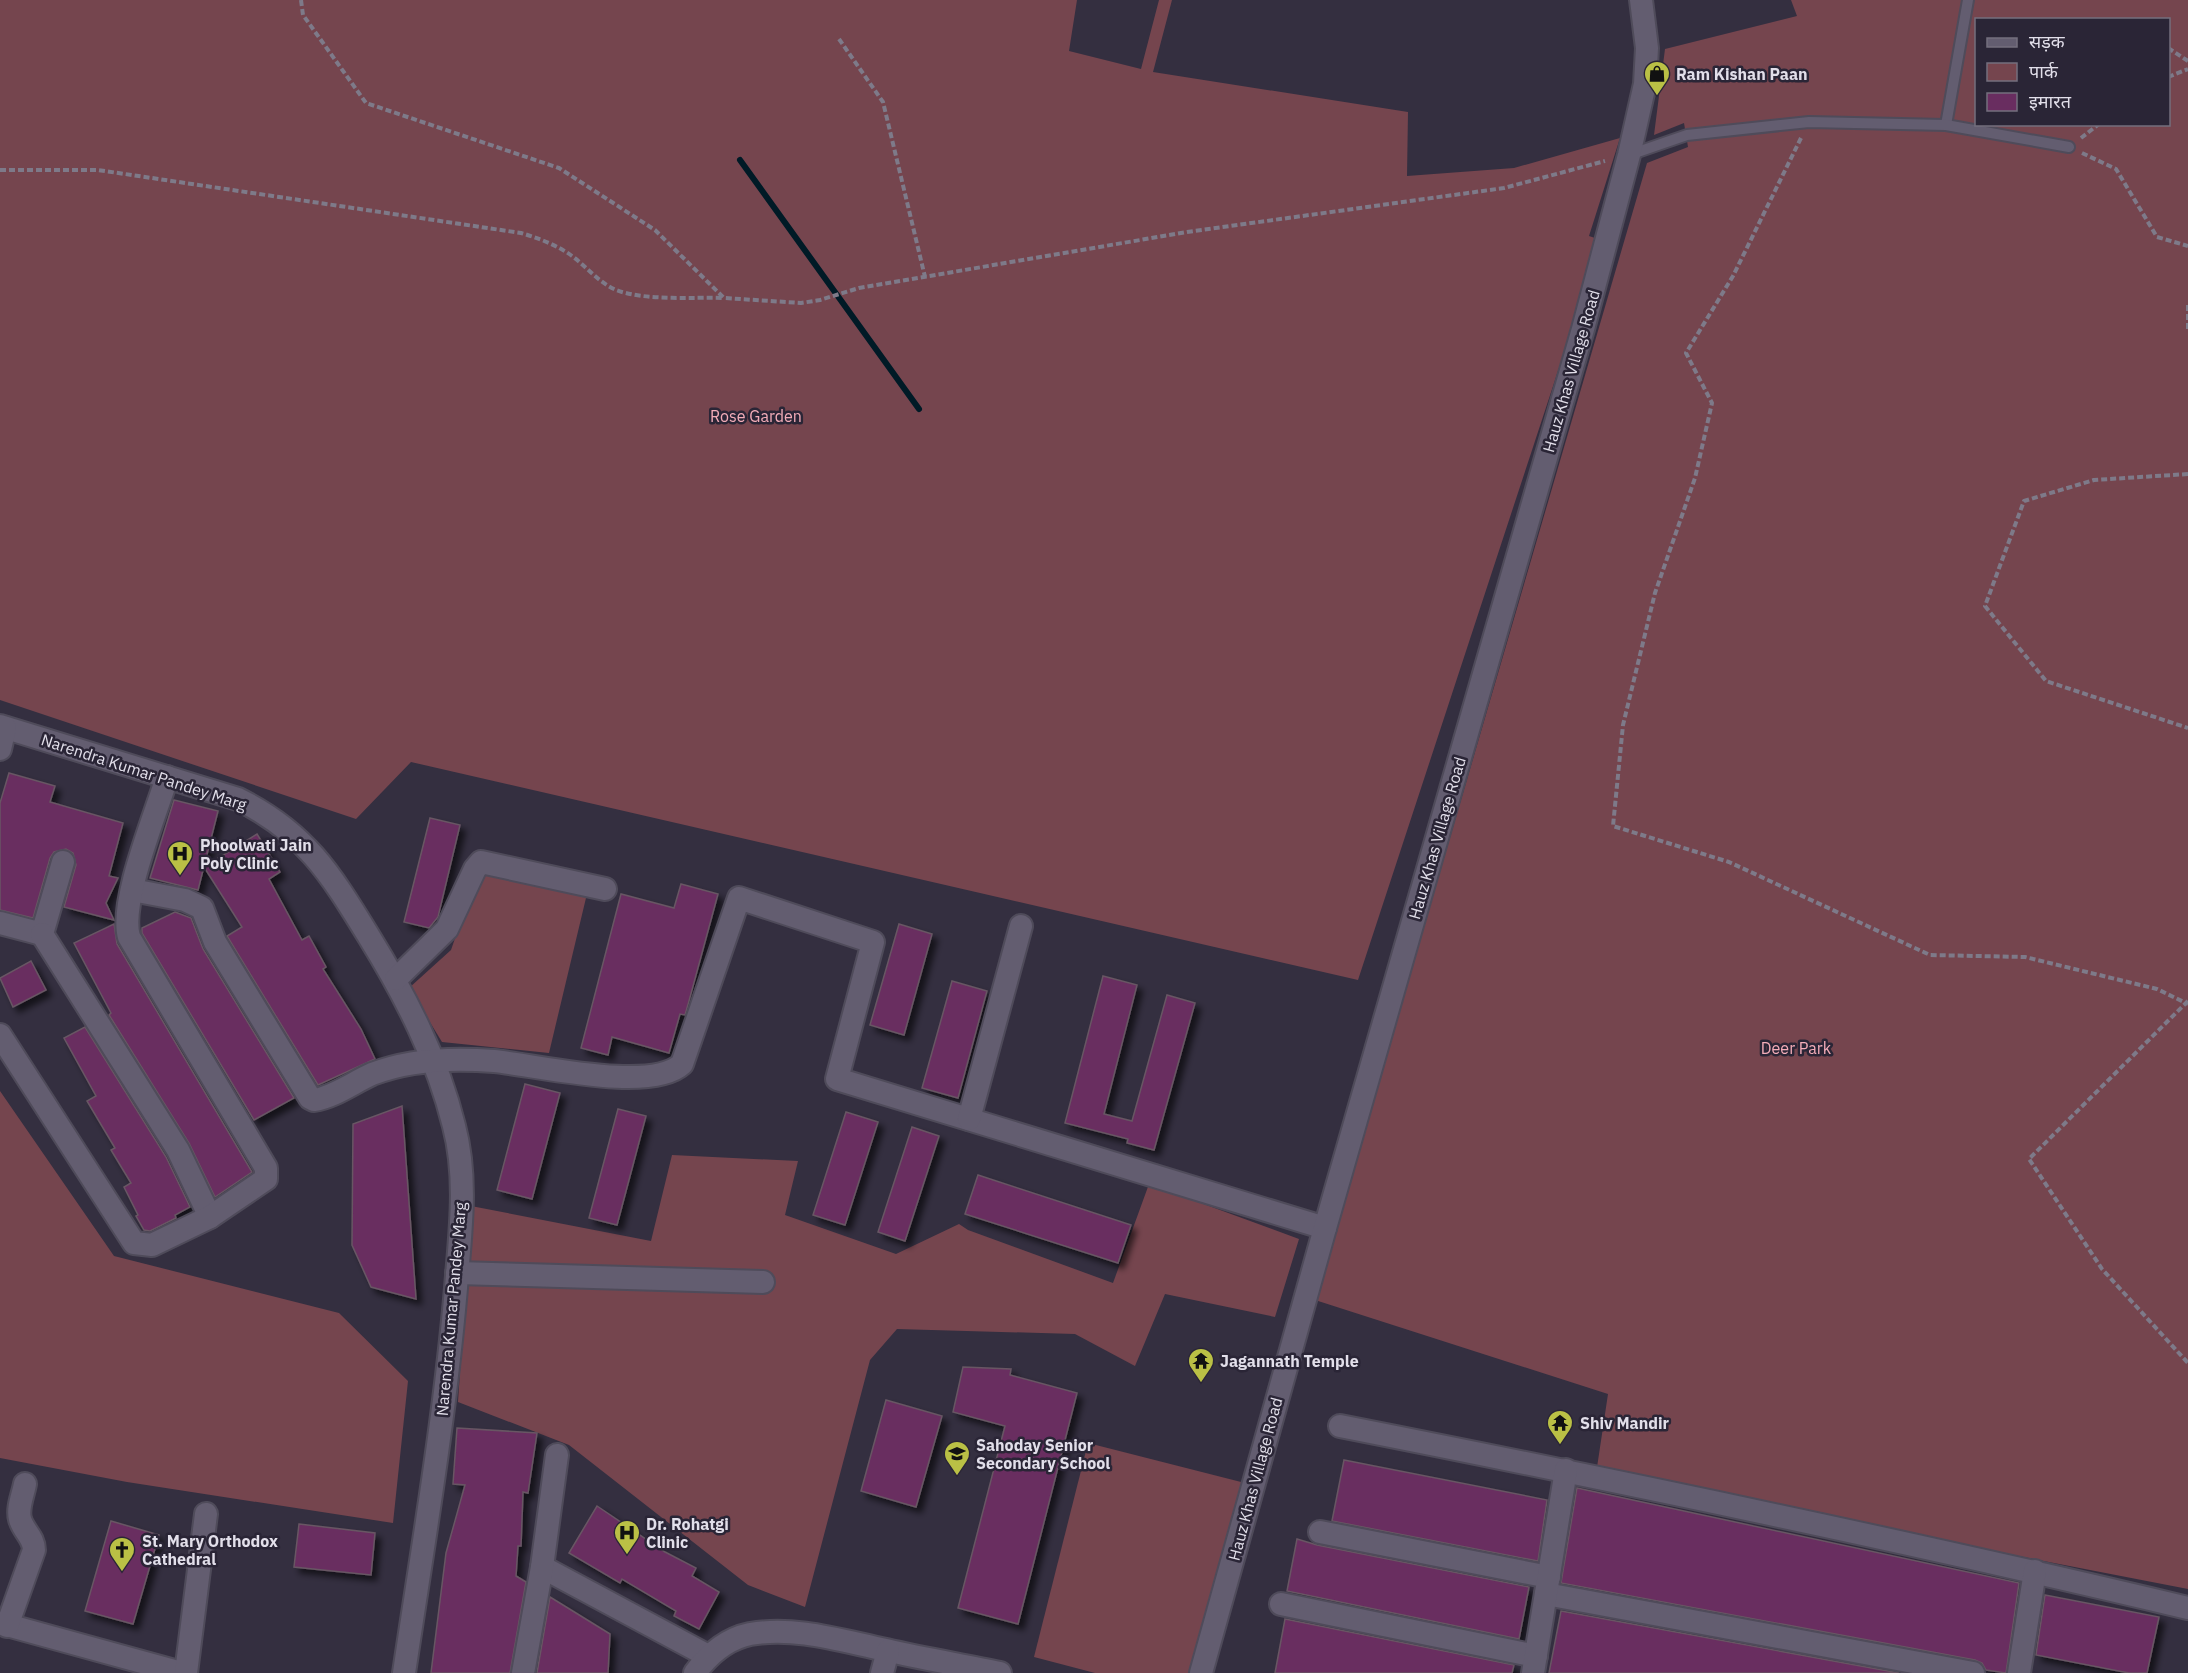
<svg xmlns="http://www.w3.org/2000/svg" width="2188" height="1673" font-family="'IBM Plex Sans','Noto Sans Devanagari',sans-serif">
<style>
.green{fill:#75454e;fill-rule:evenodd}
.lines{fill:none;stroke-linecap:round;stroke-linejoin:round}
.stream{stroke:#001a26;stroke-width:6}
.building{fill:#692d60;stroke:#685664;stroke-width:1.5;filter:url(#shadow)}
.lane-casing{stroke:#4f4b5a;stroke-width:14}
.street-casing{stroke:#4f4b5a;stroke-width:26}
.path{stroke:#7e7a89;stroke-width:4;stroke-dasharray:6 3;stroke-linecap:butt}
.lane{stroke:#635d70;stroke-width:10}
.street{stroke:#635d70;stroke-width:22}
.labels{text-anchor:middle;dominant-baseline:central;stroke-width:5;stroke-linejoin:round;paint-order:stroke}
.poi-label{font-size:16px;font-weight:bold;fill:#e2dfea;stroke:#2a2536;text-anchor:start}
.street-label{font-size:16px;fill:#e2dfea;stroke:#2a2536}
.park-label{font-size:16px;fill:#f4adb9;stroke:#2a2536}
</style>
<defs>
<filter id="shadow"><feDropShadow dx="5.5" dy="5.5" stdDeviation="3" flood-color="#0009"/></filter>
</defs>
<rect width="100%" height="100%" fill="#342f40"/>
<g class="green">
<path d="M0,0H1077L1069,51L1141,69L1159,0H1172L1153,72L1408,112L1407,176L1514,168L1620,138L1589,236L1601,240L1358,980L411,762L356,819L0,700Z"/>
<path d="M1791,0H2188V1589L1596,1474L1608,1394L1315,1300L1647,163L1688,147L1684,123L1654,135L1665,49L1797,16ZM1976,20H2168V124H1976Z"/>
<path d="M483,857L591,877L549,1053L442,1042L409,988L451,950Z"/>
<path d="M0,1091L114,1256L339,1313L408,1381L393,1523L127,1482L0,1458Z"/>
<path d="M672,1155L798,1161L785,1215L896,1254L959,1224L968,1230L1113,1283L1149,1184L1299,1239L1275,1317L1165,1294L1135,1366L1075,1334L897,1329L870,1360L805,1607L748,1585L569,1445L458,1402L471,1206L651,1241Z"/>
<path d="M1088,1443L1245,1483L1196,1673H1095L1034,1657Z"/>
</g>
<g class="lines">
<path class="stream" d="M740,160L919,409"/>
</g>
<g class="building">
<path d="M9,773L55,786L50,802L123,823L109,876L118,878L106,903L114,920L64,907L76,865L73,853L66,849L54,852L50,858L33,918L0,910V803Z"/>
<path d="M174,800L218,811L198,890L150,878Z"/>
<path d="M430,818L460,825L438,917L429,928L404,922Z"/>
<path d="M257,834L280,872L269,879L302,940L309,936L326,967L323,969L361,1029L375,1059L318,1085L227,936L242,927L204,867Z"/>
<path d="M681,884L718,894L689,1001L685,1015L680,1014L669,1053L612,1037L608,1055L581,1048L621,894L674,908Z"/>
<path d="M175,912L191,918L203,949L294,1098L254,1120L142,933V928Z"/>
<path d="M114,924L117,944L252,1172L215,1197L189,1143L109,1015L111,1013L74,943Z"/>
<path d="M899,924L932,934L904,1035L870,1025Z"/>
<path d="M31,961L46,990L13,1007L0,978Z"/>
<path d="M1103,976L1137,985L1104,1114L1132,1121L1167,995L1195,1003L1154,1150L1127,1143L1128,1139L1065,1123Z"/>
<path d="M952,981L987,991L958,1098L922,1088Z"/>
<path d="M85,1027L166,1157L190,1207L175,1215L176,1218L150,1231L144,1230L136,1216L138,1215L124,1187L131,1183L111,1150L115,1148L87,1101L96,1096L64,1038Z"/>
<path d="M525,1084L560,1093L532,1199L497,1190Z"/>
<path d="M402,1106L416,1299L371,1287L352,1245L353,1124Z"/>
<path d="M618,1109L646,1116L617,1225L589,1218Z"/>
<path d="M846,1112L878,1122L845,1225L813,1215Z"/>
<path d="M912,1127L939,1136L905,1241L878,1232Z"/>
<path d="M978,1175L1131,1225L1118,1263L965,1214Z"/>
<path d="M963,1367L1011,1369L1010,1375L1077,1393L1018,1624L958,1608L1005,1426L953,1412Z"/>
<path d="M886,1400L942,1416L916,1507L861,1491Z"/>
<path d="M457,1428L537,1433L528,1493L523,1492L521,1546H518L516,1576L526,1582L510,1673H431L446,1553L465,1485L453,1484Z"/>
<path d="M1344,1460L1547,1500L1538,1561L1332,1521Z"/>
<path d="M1577,1488L2019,1583L2006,1673L1986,1670L1982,1663L1975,1660L1561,1583Z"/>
<path d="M597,1506L665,1552L696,1568L692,1576L719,1592L699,1629L674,1616L676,1611L622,1579L620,1583L569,1553Z"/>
<path d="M111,1521L159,1535L133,1624L85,1611Z"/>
<path d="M299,1524L375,1533L371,1575L294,1567Z"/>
<path d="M1297,1539L1317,1545L1529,1587L1519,1639L1287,1591Z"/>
<path d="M2045,1595L2159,1617L2147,1673H2129L2036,1655Z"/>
<path d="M550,1597L610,1634L608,1673H537Z"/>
<path d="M1561,1611L1899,1673H1549Z"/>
<path d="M1285,1619L1514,1665L1512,1673H1275Z"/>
</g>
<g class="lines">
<defs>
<g id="lane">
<path d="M1946,125L1968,0"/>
<path d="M1629,155L1687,135L1809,122L1946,125L2069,147"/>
</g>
<g id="street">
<path d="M0,726L238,799C305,832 330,873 368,935C405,995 437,1057 454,1126C468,1179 460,1235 456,1288C445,1417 423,1545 404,1673"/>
<path d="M0,749L5,728"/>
<path d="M132,890L185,900L202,908L215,942L310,1098L314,1100C334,1097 354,1082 372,1074C410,1059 455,1058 494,1061C536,1065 651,1093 682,1064L739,898L873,942L837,1079L1325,1228"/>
<path d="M0,923L42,934L63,862"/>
<path d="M42,934L178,1150L210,1217"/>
<path d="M396,979L447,929L475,869L481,862L605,889"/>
<path d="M0,1035L134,1243L152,1245L210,1217L266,1179V1168L129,937C119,902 156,814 167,777"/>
<path d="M969,1119L1021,926"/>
<path d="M457,1273L763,1282"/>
<path d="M1340,1426C1624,1482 1907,1541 2188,1608"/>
<path d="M1320,1532L1549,1577"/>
<path d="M542,1567L708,1656"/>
<path d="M1546,1594L1973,1673"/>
<path d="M1281,1604L1536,1656"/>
<path d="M0,1623L182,1673"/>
<path d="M7,1626L34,1550C34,1537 23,1531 20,1519C17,1508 23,1495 25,1484"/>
<path d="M186,1673L206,1514"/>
<path d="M523,1673L542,1567L557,1455"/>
<path d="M695,1673C709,1654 726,1639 750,1634C796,1626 842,1641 886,1650C924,1659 962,1665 1000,1673"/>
<path d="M882,1673L888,1651"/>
<path d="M1201,1673L1325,1228L1583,329L1629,155L1645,84L1647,48L1641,0"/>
<path d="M1533,1673L1566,1470"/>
<path d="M2019,1673L2035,1571"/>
</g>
</defs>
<use href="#lane" class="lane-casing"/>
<use href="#street" class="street-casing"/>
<g class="path">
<path d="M301,0L303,15L366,103L559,168L655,230L724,298L801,303L820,300L859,288L1187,232L1504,188L1605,161"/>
<path d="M839,39L883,102L925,277"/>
<path d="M2168,48L2188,61"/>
<path d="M2168,77L2188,69"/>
<path d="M1801,138L1733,276L1686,353L1712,403L1695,478L1655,593L1623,725L1613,826L1729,862L1930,955L2025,957L2157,989L2188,1004"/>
<path d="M2081,138L2099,124"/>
<path d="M2082,153L2116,169L2157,237L2188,246"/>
<path d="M0,170H98L521,233C538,238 557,245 572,256C587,267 598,282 616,290C645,301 692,297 723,298"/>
<path d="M2188,305V331"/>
<path d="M2188,474L2094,480L2024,501L1985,606L2046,681L2188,728"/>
<path d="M2188,1001L2029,1159L2102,1269L2188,1363"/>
</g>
<use href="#lane" class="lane"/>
<use href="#street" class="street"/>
</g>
<defs>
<symbol id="shop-pin" viewBox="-11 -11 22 30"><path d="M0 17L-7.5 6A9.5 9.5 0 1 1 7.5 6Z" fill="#bac045" stroke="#2a2536"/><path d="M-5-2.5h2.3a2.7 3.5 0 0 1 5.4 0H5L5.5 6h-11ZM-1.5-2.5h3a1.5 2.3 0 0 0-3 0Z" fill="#111"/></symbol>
<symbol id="hospital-pin" viewBox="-11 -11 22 30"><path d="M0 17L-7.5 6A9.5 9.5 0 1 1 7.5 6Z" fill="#bac045" stroke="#2a2536"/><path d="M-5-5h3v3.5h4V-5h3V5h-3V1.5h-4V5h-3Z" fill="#111"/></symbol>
<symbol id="temple-pin" viewBox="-11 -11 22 30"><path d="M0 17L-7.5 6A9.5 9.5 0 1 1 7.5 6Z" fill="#bac045" stroke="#2a2536"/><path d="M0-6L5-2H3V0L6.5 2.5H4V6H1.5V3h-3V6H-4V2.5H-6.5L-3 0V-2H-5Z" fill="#111"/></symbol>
<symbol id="school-pin" viewBox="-11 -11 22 30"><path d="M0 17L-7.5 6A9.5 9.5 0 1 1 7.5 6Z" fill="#bac045" stroke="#2a2536"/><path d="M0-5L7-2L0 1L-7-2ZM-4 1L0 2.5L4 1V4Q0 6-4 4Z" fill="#111"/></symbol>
<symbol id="church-pin" viewBox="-11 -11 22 30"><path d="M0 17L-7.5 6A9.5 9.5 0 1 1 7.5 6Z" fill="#bac045" stroke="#2a2536"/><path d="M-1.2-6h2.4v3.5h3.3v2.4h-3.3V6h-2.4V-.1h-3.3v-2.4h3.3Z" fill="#111"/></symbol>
</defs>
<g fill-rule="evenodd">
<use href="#shop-pin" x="1642" y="59" width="30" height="40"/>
<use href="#hospital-pin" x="165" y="839" width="30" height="40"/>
<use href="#temple-pin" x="1186" y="1346" width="30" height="40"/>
<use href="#temple-pin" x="1545" y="1408" width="30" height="40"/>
<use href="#school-pin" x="942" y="1439" width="30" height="40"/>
<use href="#hospital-pin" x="612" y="1518" width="30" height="40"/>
<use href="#church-pin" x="107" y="1535" width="30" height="40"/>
</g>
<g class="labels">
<g class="poi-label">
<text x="1676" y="74">Ram Kishan Paan</text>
<text x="200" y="845">Phoolwati Jain<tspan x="200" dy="18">Poly Clinic</tspan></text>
<text x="1220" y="1361">Jagannath Temple</text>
<text x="1580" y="1423">Shiv Mandir</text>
<text x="976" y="1445">Sahoday Senior<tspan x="976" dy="18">Secondary School</tspan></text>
<text x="646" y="1524">Dr. Rohatgi<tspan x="646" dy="18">Clinic</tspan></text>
<text x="142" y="1541">St. Mary Orthodox<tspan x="142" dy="18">Cathedral</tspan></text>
</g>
<g class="street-label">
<text transform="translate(1571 371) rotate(-74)">Hauz Khas Village Road</text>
<text transform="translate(144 772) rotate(18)">Narendra Kumar Pandey Marg</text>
<text transform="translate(1437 838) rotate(-74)">Hauz Khas Village Road</text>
<text transform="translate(451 1309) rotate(-85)">Narendra Kumar Pandey Marg</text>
<text transform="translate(1255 1479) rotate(-75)">Hauz Khas Village Road</text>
</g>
<g class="park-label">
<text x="756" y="416">Rose Garden</text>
<text x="1796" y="1048">Deer Park</text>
</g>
</g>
<rect x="1975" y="18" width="195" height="108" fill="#2a2536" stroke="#746f7e" stroke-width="1.5"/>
<rect x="1987" y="38" width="30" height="9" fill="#635d70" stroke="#746f7e" stroke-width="1.5"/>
<text x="2029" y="48" font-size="18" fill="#e2dfea">सड़क</text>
<rect x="1987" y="63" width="30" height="18" fill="#75454e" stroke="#746f7e" stroke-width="1.5"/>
<text x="2029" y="78" font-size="18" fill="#e2dfea">पार्क</text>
<rect x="1987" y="93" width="30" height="18" fill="#692d60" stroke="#746f7e" stroke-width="1.5"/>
<text x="2029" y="108" font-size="18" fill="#e2dfea">इमारत</text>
</svg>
